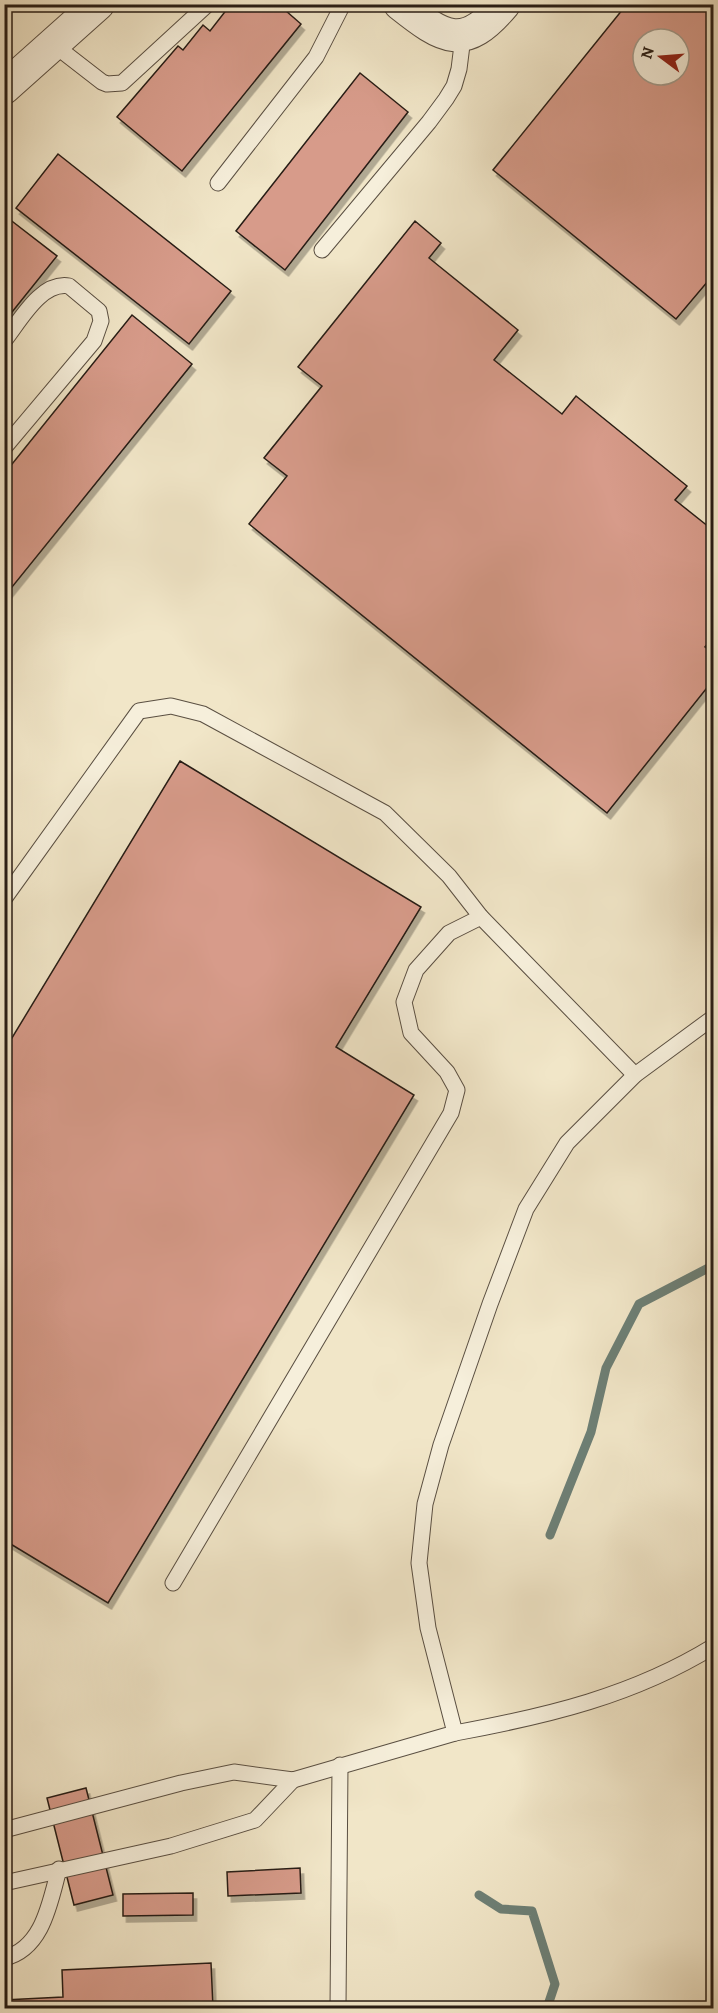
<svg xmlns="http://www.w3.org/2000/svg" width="718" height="2013" font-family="Alegreya,serif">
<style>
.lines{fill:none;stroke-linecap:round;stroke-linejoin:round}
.stream{stroke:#6d7f75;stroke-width:9}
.building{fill:#d79b8a;stroke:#281d15;stroke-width:1.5;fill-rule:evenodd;filter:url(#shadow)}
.service-casing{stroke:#5a4f42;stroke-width:17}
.minor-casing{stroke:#5a4f42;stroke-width:34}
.service{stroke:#f6efdb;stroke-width:15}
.minor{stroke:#f6efdb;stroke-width:32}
</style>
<defs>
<filter id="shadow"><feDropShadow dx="3.5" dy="6" stdDeviation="0" flood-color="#0004"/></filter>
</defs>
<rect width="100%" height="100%" fill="#f1e6c8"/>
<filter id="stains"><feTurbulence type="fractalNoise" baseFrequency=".00333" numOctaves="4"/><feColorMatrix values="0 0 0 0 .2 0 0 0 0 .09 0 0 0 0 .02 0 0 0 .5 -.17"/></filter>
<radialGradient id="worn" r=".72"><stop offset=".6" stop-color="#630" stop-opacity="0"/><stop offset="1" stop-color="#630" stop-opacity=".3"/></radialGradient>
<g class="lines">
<g class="stream">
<path d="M550,1535L591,1432L606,1368L639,1304L714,1265"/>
<path d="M479,1895L501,1909L532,1911L555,1984L547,2008"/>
</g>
</g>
<g class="building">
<path d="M231,4H278L301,24L182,171L117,117L178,46L183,50L203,25L210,31Z"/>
<path d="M627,4H714V274L676,319L493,170ZM643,39H679V75H643Z"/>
<path d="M360,73L408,112L285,270L236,231Z"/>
<path d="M58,154L231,291L189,344L16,208Z"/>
<path d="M4,215L57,256L4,322Z"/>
<path d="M415,221L441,243L429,258L518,330L494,360L562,414L576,396L687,486L675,500L714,531V636L705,647L714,654V679L607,813L249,524L287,476L264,458L322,386L298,367Z"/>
<path d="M132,315L192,364L4,597V474Z"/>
<path d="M180,761L421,907L336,1047L414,1095L108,1603L4,1540V1051Z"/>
<path d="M86,1788L113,1895L74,1905L47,1798Z"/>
<path d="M300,1868L301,1893L228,1896L227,1872Z"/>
<path d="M193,1893V1915L123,1916V1894Z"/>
<path d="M211,1963L213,2008H4V2000L63,1997L62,1970Z"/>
</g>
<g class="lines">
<defs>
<g id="service">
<path d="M53,44L102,82L107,84L122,83L208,4"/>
<path d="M218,183L316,57L343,4"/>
<path d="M322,250L429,122L446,99L454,86L459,69L463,37"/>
<path d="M4,341C20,321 41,281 69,286L99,311L101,321L94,341L4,448"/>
<path d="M4,899L139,711L171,706L203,714L385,813L449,876L481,917L635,1075"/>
<path d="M173,1583L451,1113L457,1090L447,1072L411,1033L404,1002L416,970L449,933L481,917"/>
<path d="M455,1733C547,1716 633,1696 714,1646"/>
<path d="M4,1830L181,1783L234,1772L293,1780L455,1733L428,1628L419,1563L425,1504L441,1445L490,1304L526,1209L567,1143L635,1075L714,1017"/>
<path d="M4,1883L171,1846L255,1820L293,1780"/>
<path d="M4,1958C43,1949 50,1902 59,1869"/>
<path d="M338,2008L340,1765"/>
</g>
<g id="minor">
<path d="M400,4C444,39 464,52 504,4"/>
<path d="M4,88L98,4"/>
</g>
</defs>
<use href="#service" class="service-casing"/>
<use href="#minor" class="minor-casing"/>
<use href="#service" class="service"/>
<use href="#minor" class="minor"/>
</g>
<rect width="718" height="2013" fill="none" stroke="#f1e6c8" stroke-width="24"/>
<rect x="6" y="6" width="706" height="2001" fill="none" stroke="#281d15" stroke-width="3"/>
<rect x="12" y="12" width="694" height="1989" fill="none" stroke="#281d15" stroke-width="1.5"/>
<g transform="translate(661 57) rotate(286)"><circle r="28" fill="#f6efdb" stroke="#a49b8c" stroke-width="1.5"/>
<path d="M0-4.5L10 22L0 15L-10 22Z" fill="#8f2418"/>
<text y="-9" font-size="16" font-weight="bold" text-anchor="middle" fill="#281d15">N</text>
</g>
<rect width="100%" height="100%" filter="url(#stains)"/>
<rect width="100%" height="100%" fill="url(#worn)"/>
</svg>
